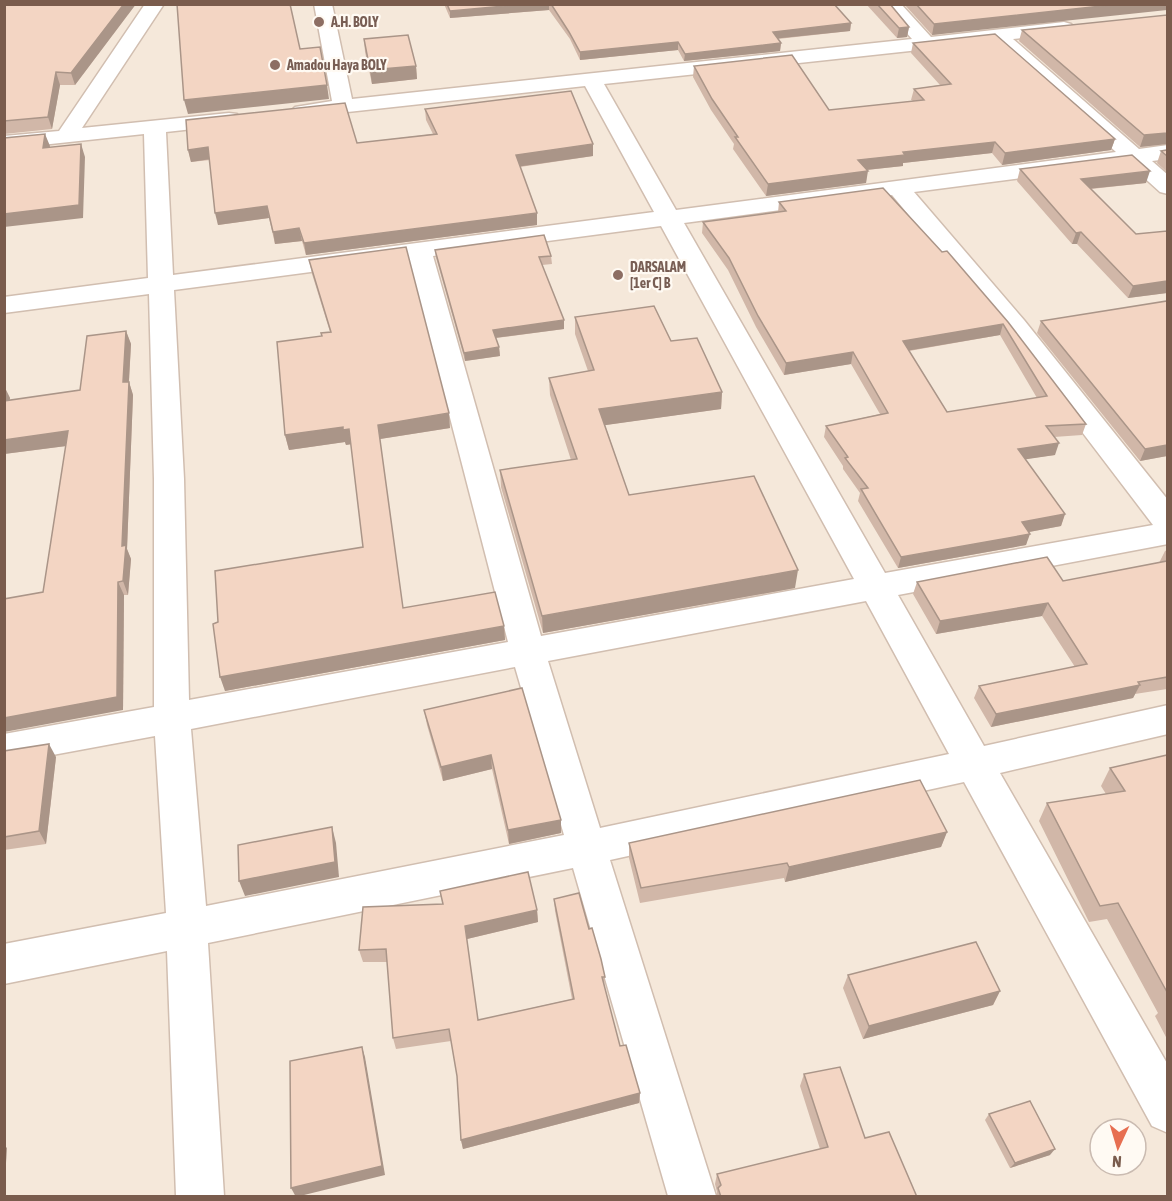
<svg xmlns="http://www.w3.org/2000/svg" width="1172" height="1201" font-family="'Asap Condensed',sans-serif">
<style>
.residential{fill:#f5e8da;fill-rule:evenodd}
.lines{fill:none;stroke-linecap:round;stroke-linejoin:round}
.minor-casing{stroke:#d1beb0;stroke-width:3}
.minor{fill:#fff;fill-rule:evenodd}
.wall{fill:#d1b7a8;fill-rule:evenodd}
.shaded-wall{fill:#aa9588}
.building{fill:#f3d5c3;stroke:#aa9588;stroke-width:1.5;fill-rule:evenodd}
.education-dot{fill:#8d6e63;stroke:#fffaf3;stroke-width:2}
.labels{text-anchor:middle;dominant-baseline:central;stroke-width:4.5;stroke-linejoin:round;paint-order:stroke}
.far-education-label{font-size:14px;font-weight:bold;fill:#785e54;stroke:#fffaf3;text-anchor:start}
</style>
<rect width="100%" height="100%" fill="#fdf6ec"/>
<path class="residential" d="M5,5H1167V1196H5ZM1100,1129H1136V1165H1100Z"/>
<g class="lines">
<defs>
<path id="minor" d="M145,4H164L82,128L229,113L237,114L240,119L237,124L229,125L166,132L173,275L654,212L585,86L302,117L295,115L291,111L295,107L332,101L314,4H332L352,99L912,39L881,4H901L931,37L1064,22L1071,24L1074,28L1071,32L1013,39L1139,149L1168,145V159L1152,161L1168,175V194L1160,192L1129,164L914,192L1024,320L1168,500V544L898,595L984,746L1168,705V734L1000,773L1168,1065V1133L1152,1126L964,782L610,860L716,1196H668L573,868L208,943L224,1196H176L167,951L4,984V944L166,913L155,736L4,764V734L154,707V479L149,294L4,313V297L148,278L144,134L4,149V136L59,131ZM993,42L1116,152L676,210L604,84ZM892,195L1006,332L1153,525L885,573L684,223ZM661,226L854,579L541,636L433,256ZM409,259L508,642L189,700L184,479L174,290ZM866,601L949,754L600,828L548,661ZM515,667L564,835L206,906L191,729Z"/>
</defs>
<use href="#minor" class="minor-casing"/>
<use href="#minor" class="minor"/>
</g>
<g class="wall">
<path d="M4,4H136L75,85H60L52,129L4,134Z"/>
<path d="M444,4H834L851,23L850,31L778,39L781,43L780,51L684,61L678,50L580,60L570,39L549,10L450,18Z"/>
<path d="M866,4H890L909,27L907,37L897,38Z"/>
<path d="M904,4H1167L932,35Z"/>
<path d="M1167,15V144L1140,147L1019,41L1022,30Z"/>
<path d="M364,39L416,66L417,79L372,84L365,52Z"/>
<path d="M913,43L1115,139L1111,150L1002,165L992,153L903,163V166L867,170L866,183L766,196L733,149L734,144L711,110L693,77L694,66L829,110L913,101L911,100L914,89L940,85L911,53Z"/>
<path d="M425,109L593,144V156L520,167L537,225L306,255L302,241L275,244L269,218L218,225L210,160L191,162L188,150L357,143L433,134L426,120Z"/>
<path d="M1167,150V172L1157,163L1161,151Z"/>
<path d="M1020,169L1146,183L1091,189L1136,234L1167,231V293L1128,298L1077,244H1072L1017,181Z"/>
<path d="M779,202L942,252L947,251L1086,424L1082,435L1054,437L1055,455L1025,459L1065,514L1061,526L1029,532L1026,545L898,568L858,501L860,493L843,469V466L824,437L826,426L880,414L851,364L784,375L756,327L728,270L702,233L703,222L778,212ZM1000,335L1037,398L947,412L909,351Z"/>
<path d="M435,250L551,256L552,264L542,265L564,329L496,338L499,347L500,356L465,361L436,258Z"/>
<path d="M309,260L450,428L380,439L403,608L504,626L505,640L225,691L218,622L363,547L351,444L346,445L345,442L289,450L285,435L322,336L330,332L312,274Z"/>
<path d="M575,317L671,341L722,392L721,409L605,425L629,495L795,588L543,633L501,487L500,470L571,460L550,395L549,378L588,371L575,334Z"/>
<path d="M1041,321L1167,456L1140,461L1037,333Z"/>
<path d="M126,331L131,344L129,382L133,395L127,549L131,559L128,595H124L123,710L43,592L66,446L4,454V386L10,398V400L80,390Z"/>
<path d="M1167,550V689L1135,694L1133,698L991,727L974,698L979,686L1075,667L1042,616L936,634L913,594L917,582L1063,581L1159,563L1165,551Z"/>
<path d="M522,688L561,820V833L509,844L492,769L443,781L427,725L424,710Z"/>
<path d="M4,751L56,757L46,844L4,850Z"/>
<path d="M1167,755V1039L1155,1016L1158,1013L1107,919L1089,922L1039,821L1047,803L1106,794L1101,786L1110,768Z"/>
<path d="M947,832L941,847L785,882L784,878L640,903L629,858V843Z"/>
<path d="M554,899L589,929L605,977L604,988L620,1046L640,1093L639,1103L463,1149L461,1140L457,1076L451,1041L396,1049L393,1038L387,962H363L359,950L537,910L538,922L467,939L478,1020L572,999L555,911Z"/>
<path d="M848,975L1000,991L993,1005L863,1039L843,988Z"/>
<path d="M804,1074L865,1138L917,1197H716L717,1192L715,1184L717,1174L820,1149L800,1086Z"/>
<path d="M989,1114L1050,1155L1010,1168L985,1120Z"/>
</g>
<g class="shaded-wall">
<path d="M124,4H136L75,85L71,73Z"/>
<path d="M525,4H549V10L450,18V11Z"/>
<path d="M1120,4H1167V10L932,35L934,24Z"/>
<path d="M851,23L850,31L772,39L773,32Z"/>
<path d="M909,27L907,37L897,38L899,28Z"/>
<path d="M678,42V50L580,60V52Z"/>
<path d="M781,43L780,51L684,61L685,54Z"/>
<path d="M416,66L417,79L372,84L370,70Z"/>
<path d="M56,72L60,85L52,129L48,117Z"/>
<path d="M327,85L329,99L188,114L184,100Z"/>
<path d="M1167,133V144L1140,147L1144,135Z"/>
<path d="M45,134L50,146L47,161L43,148Z"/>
<path d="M1115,139L1111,150L1002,165L1005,153Z"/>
<path d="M995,142L992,153L903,163V166L856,171L858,160L903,152Z"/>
<path d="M81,144L85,157L83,218L4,227V214Z"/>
<path d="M593,144V156L516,167V155Z"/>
<path d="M208,147L211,159L191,162L188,150Z"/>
<path d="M868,171L866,183L766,196L768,184Z"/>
<path d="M1150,171L1146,183L1077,190L1081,179Z"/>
<path d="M267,206L269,218L218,225L215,213Z"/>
<path d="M537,213V225L306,255L304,243Z"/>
<path d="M299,228L302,241L275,244L273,232Z"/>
<path d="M1081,232L1077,244H1072L1076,233Z"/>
<path d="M1167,281V293L1128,298L1133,286Z"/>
<path d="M564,320V329L494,338L493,330Z"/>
<path d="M1003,324L1000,335L900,352L903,341Z"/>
<path d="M126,331L131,344L128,396L123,382Z"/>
<path d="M499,347L500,356L465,361L464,353Z"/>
<path d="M853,352L851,364L784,375L786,363Z"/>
<path d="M129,382L133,395L127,549L131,559L128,595L123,581L122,546Z"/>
<path d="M4,386L10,398L7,415L4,409Z"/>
<path d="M722,392L721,409L599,426V409Z"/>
<path d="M449,413L450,428L380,439L378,425Z"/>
<path d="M343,427L349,429L352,444L346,445L345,442L289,450L285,435Z"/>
<path d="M68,431L74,445L4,454V440Z"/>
<path d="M1059,443L1055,455L1014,461L1018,449Z"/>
<path d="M1167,445V456L1140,461L1145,449Z"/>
<path d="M1065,514L1061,526L1018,534L1022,522Z"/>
<path d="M1030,534L1026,545L898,568L901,557Z"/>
<path d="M798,570L795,588L543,633L542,616Z"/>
<path d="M118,582L124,595L123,710L4,732V718Z"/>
<path d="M1048,603L1042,616L936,634L940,621Z"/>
<path d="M504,626L505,640L225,691L220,677Z"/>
<path d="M1140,685L1133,698L991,727L996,714Z"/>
<path d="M49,744L56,757L46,844L39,831Z"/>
<path d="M491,755L492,769L443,781L441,767Z"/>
<path d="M561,820V833L509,844L508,830Z"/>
<path d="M332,827L336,843L339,877L245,896L239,881Z"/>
<path d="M947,832L941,847L785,882L789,867Z"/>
<path d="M537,910L538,922L467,939L465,926Z"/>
<path d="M1000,991L993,1005L863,1039L869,1026Z"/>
<path d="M362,1047L365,1057L385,1175L296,1197L291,1188Z"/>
<path d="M640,1093L639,1103L463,1149L461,1140Z"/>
<path d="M4,1145L7,1148L4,1194Z"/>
<path d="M1055,1149L1050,1155L1010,1168L1015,1163Z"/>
</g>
<g class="building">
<path d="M4,4H124L71,73L56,72L48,117L4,121Z"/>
<path d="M177,4H290L300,49L320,47L327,85L184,100Z"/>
<path d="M447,4H525L450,11Z"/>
<path d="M551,4H834L851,23L773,32L781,43L685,54L678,42L580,52L569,32Z"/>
<path d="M877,4H890L909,27L899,28Z"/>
<path d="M916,4H1120L934,24Z"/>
<path d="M1167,15V133L1144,135L1022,30Z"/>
<path d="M995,34L1115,139L1005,153L995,142L903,152L905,155L858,160L868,171L768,184L735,137H738L712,99L694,66L792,55L829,110L924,100L914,89L951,84L913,43Z"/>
<path d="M408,35L416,66L370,70L364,39Z"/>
<path d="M571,91L593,144L516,155L537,213L304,243L299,228L273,232L267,206L215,213L208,147L188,150L186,120L345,103L357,143L437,134L425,109Z"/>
<path d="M45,134L43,148L81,144L79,205L4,214V138Z"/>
<path d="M1167,150V156L1161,151Z"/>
<path d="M1132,155L1150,171L1081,179L1136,234L1167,231V281L1133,286L1081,232L1076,233L1020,169Z"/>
<path d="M883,188L942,252L947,251L1008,322L1086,424L1046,426L1059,443L1018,449L1065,514L1022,522L1030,534L901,557L861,489L868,488L845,458L848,457L826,426L888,413L853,352L786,363L758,316L729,258L703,222L786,211L779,202ZM1003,324L1047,396L947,412L903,341Z"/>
<path d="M544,235L551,256L539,257L564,320L493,330L499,347L464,353L435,250Z"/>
<path d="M406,247L449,413L378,425L403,608L495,592L504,626L220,677L213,624L218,622L215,571L363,547L349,429L343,430V427L285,435L277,342L322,336L321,333L331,332L309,260Z"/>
<path d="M1167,301V445L1145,449L1041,321Z"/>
<path d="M654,306L671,341L697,338L722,392L599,409L629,495L754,476L798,570L542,616L500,470L577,459L549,378L594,370L575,317Z"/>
<path d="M126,331L123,382H129L122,546L126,545L123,581L118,582L117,697L4,718V599L43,592L68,431L4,440V401L80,390L87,336Z"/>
<path d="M1047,557L1063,581L1167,561V677L1138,682L1140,685L996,714L979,686L1087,664L1048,603L940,621L917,582Z"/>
<path d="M522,688L561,820L508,830L491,755L441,767L424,710Z"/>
<path d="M49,744L39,831L4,837V751Z"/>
<path d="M1167,755V992L1118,903L1100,906L1047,803L1125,791L1110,768Z"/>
<path d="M920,780L947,832L789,867L787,863L641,888L629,843Z"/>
<path d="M332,827L335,862L239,881L238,845Z"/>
<path d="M528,872L537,910L465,926L478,1020L574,999L554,899L579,893L589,929L592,928L601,959L605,977H602L620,1046L626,1045L640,1093L461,1140L457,1076L449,1029L393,1038L386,949L359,950L363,907L443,904L440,891Z"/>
<path d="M976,942L1000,991L869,1026L848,975Z"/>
<path d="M362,1047L382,1166L291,1188L290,1061Z"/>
<path d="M840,1067L865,1138L889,1132L917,1197H721L718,1188L721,1185L717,1174L828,1147L804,1074Z"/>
<path d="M1030,1101L1055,1149L1015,1163L989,1114Z"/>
</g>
<g class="education-dot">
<circle cx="319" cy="22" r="6"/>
<circle cx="275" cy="65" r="6"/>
<circle cx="618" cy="275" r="6"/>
</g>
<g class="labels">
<g class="far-education-label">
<text x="331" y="22">A.H. BOLY</text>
<text x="287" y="65">Amadou Haya BOLY</text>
<text x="630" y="267">DARSALAM<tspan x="630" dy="16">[1er C] B</tspan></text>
</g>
</g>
<rect width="1172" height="1201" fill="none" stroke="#7a5c4d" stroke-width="12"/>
<g transform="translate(1118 1147) rotate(184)"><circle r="28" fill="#fffaf3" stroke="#cabbb1" stroke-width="1.5"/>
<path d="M0-4.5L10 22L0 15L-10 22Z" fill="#e76f51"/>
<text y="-9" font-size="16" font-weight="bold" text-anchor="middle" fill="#7a5c4d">N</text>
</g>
</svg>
